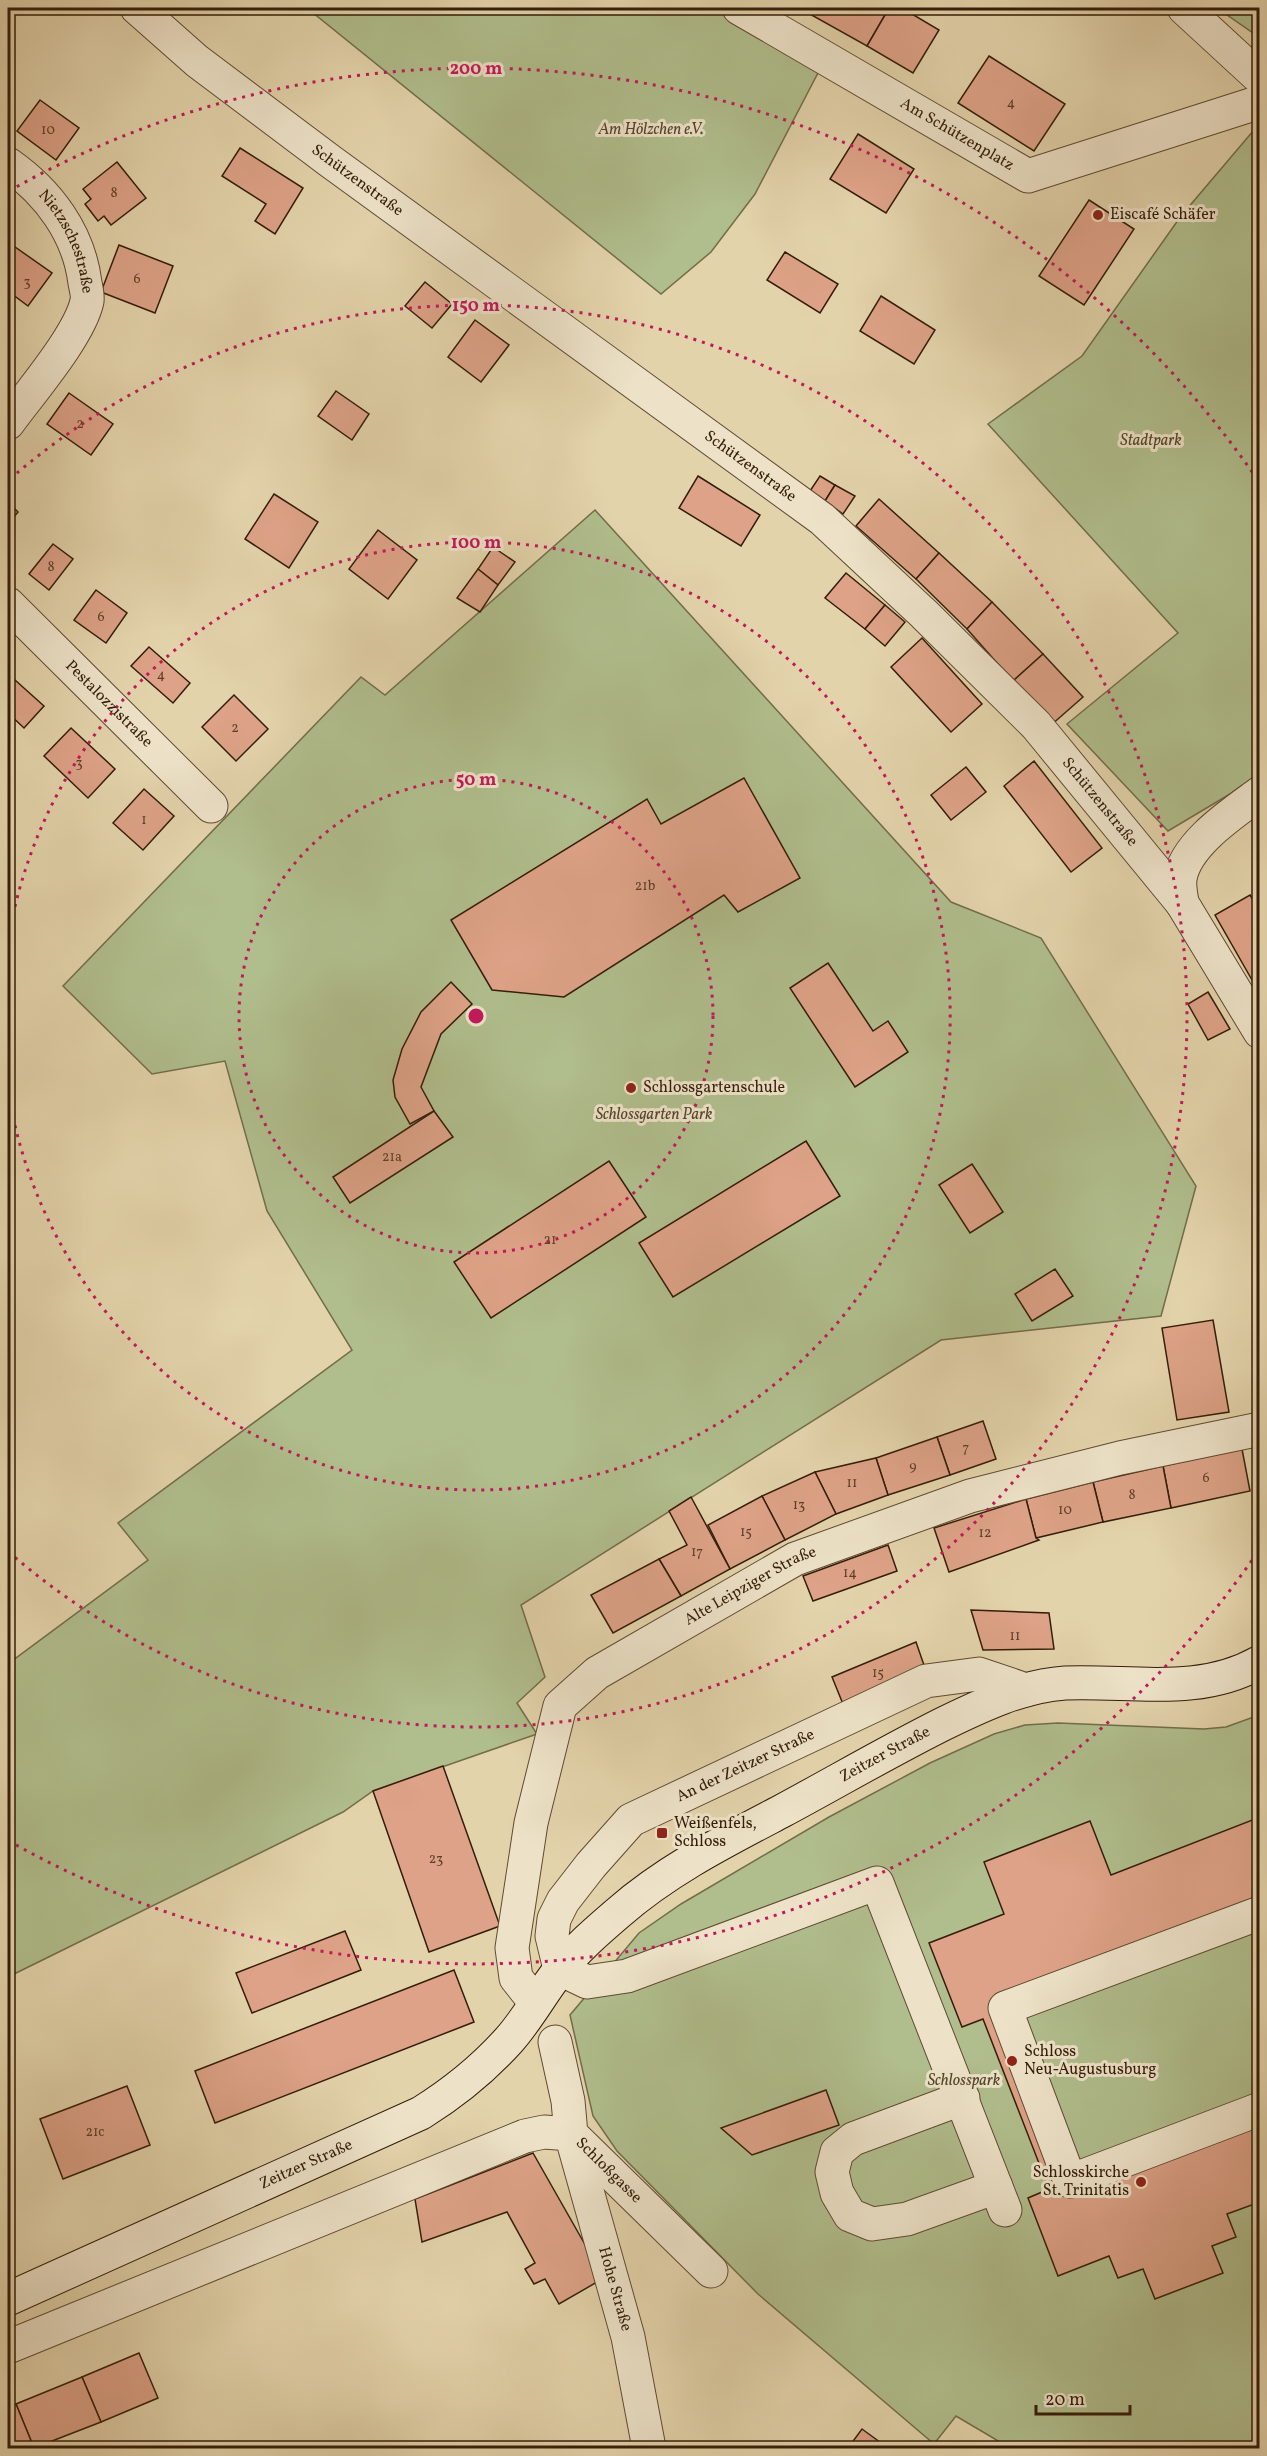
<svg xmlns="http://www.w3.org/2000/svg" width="1267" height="2456" font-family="Vollkorn,serif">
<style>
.green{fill:#b0bd8c;stroke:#726d4a;stroke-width:1.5}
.building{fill:#dda287;stroke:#341d09;stroke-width:1.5}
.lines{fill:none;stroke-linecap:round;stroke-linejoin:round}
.street-casing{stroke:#604a32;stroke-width:35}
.secondary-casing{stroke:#341d09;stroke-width:35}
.street{stroke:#ede2c8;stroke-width:33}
.secondary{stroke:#ede2c8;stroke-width:33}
.ring{fill:none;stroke:#c2185b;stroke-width:3;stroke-dasharray:3 6}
.poi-dot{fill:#8f2418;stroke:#ede2c8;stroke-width:2}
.labels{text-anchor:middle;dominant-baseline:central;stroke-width:6;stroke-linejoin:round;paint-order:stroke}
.number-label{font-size:14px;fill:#5e3e28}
.park-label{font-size:16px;font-style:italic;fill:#53452a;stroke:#ede2c8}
.street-label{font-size:16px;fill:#341d09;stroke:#ede2c8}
.poi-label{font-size:16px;fill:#341d09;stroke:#ede2c8;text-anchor:start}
.centre{fill:#c2185b;stroke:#ede2c8;stroke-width:3}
.ring-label{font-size:18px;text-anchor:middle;font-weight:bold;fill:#c2185b;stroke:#ede2c8;stroke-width:6;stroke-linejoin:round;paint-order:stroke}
</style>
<rect width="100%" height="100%" fill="#e3d3ab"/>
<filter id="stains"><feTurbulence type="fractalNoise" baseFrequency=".00333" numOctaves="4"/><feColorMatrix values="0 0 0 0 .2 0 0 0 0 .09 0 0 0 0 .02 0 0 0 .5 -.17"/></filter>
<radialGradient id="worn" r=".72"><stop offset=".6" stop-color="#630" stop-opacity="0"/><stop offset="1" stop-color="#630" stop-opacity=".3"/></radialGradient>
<g class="green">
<path d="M307,8H721L820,69L755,194L711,252L661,294Z"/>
<path d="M1217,8H1259V37Z"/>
<path d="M1259,124V773L1230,794L1168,831L1067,724L1178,633L988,424L1082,356L1181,216Z"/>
<path d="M595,510L951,902L1041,938L1196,1186L1161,1316L941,1340L521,1605L545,1677L517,1703L537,1734L373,1791L343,1812L8,1977V1664L148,1560L118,1523L352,1350L267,1211L225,1061L152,1074L63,986L361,677L385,695Z"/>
<path d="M1259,1715V2448H1010L956,2416L934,2444L758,2294L617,2151L593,2116L570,2015L639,1933L681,1904L829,1817L930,1763L994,1734L1025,1725L1058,1723L1204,1729L1226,1727Z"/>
</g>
<g class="building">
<path d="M799,8H889L867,46Z"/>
<path d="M889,8H902L939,30L913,73L867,46Z"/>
<path d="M989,56L1065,104L1034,151L958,103Z"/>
<path d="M40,100L79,128L56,160L17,131Z"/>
<path d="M858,134L914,169L886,213L830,179Z"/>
<path d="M240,148L303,188L275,234L255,221L266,204L222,176Z"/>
<path d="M117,162L146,198L111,225L104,216L98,221L85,204L91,199L83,189Z"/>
<path d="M1089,200L1134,229L1084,305L1039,276Z"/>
<path d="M8,242L52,273L28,306L8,291Z"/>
<path d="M119,245L173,266L155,313L101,292Z"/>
<path d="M785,252L838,284L820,313L767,280Z"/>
<path d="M425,282L452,304L432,328L405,306Z"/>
<path d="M881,296L935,330L914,364L860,331Z"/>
<path d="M475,320L509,345L481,382L448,357Z"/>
<path d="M336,391L369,414L352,440L318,416Z"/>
<path d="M69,393L113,424L91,455L47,424Z"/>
<path d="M698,476L760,515L741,546L679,508Z"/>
<path d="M820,476L835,485L825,501L810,491Z"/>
<path d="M835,485L855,496L843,514L825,501Z"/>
<path d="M274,494L318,522L289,568L245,539Z"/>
<path d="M879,499L939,553L916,579L856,526Z"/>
<path d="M8,502L18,512L8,524Z"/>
<path d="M378,530L417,560L388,599L349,569Z"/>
<path d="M53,544L73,559L49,590L29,574Z"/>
<path d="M493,547L515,562L498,585L478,569Z"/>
<path d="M939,553L992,602L967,629L916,579Z"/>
<path d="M478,569L498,585L480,612L457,598Z"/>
<path d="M846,573L885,605L865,629L825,598Z"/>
<path d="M96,590L127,613L106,643L74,620Z"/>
<path d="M992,602L1043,654L1013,681L967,629Z"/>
<path d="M885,605L905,622L885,646L865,629Z"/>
<path d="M922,638L982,704L951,732L891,667Z"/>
<path d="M149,647L190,683L173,703L131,666Z"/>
<path d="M1043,654L1083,697L1050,726L1013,681Z"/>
<path d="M15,680L44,706L24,728L8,713V689Z"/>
<path d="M234,695L268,729L236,761L202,727Z"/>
<path d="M71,728L115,769L88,798L44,756Z"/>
<path d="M1034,761L1102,848L1071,872L1004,786Z"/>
<path d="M966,767L986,792L951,820L931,795Z"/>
<path d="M744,778L800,878L738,912L724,895L564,997L492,990L451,920L647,799L661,824Z"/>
<path d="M144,789L174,816L143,850L113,823Z"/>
<path d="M1250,895L1260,911V986L1256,987L1215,915Z"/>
<path d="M828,963L873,1031L888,1021L908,1052L855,1087L790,988Z"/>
<path d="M451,982L472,1004L441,1034L421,1087L434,1111L410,1124L395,1097L393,1080L402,1049L421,1012Z"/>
<path d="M1208,992L1230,1029L1208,1040L1188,1004Z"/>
<path d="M434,1111L453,1137L350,1203L333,1177Z"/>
<path d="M806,1141L840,1196L673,1297L639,1243Z"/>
<path d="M609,1161L646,1217L491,1318L454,1262Z"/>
<path d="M972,1164L1003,1212L970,1233L939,1185Z"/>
<path d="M1055,1269L1073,1296L1032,1321L1015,1294Z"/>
<path d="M1213,1320L1229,1412L1177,1420L1162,1328Z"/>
<path d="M983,1421L996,1459L950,1475L937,1437Z"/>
<path d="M937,1437L950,1475L888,1495L876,1458Z"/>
<path d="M1242,1449L1250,1491L1171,1508L1163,1466Z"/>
<path d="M876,1458L888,1495L836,1514L815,1472Z"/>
<path d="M1163,1466L1171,1508L1103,1522L1093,1482Z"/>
<path d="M815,1472L836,1514L785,1540L762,1496Z"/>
<path d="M1093,1482L1103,1522L1036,1538L1026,1499Z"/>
<path d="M762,1496L785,1540L730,1569L708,1525Z"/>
<path d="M691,1497L730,1569L681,1596L659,1559L687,1545L669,1511Z"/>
<path d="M1026,1499L1036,1538L1039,1540L949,1572L934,1528Z"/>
<path d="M888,1545L897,1571L813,1601L803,1576Z"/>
<path d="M659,1559L681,1596L613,1633L591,1595Z"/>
<path d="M971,1610L1049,1613L1054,1649L983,1650Z"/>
<path d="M916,1642L925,1668L843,1704L832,1677Z"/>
<path d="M443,1766L500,1926L429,1952L373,1791Z"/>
<path d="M1260,1817V1913L1005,2008L1070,2181L1260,2109V2202L1227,2214L1236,2237L1212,2246L1223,2273L1155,2299L1143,2269L1118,2278L1109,2256L1058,2276L1028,2198L1049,2189L983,2019L962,2027L929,1943L1004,1914L984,1862L1090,1821L1111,1875Z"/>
<path d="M345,1931L361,1970L252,2013L236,1973Z"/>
<path d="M454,1970L474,2022L215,2123L195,2071Z"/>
<path d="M127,2086L150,2145L63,2179L40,2119Z"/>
<path d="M826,2090L839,2125L752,2155L721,2128Z"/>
<path d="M533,2153L604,2278L559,2304L545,2279L534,2284L525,2269L535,2263L507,2212L422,2242L415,2199Z"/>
<path d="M139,2353L158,2398L101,2422L82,2377Z"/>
<path d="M82,2377L101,2422L34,2448L16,2404Z"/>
<path d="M16,2404L34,2448H8V2408Z"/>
<path d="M862,2429L888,2448H848Z"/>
</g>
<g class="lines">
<defs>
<g id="street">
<path id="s1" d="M137,8L197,61L330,161L822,519L924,614L1036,725L1182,903L1260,1032"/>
<path id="s2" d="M739,8L1028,176L1260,102"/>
<path d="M1184,8L1260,78"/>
<path id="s3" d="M8,164C48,192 79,233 85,283C86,288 88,296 87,301C80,335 29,394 8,423"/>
<path id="s4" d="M8,604L211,806"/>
<path d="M1182,903C1181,895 1179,886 1180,879C1185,844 1233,813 1260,793"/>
<path d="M1260,1913L1005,2008L1070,2181L1260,2109"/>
<path id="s5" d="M535,2002L516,1978L512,1948L531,1823L560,1706L597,1673L795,1559L970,1496L1120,1458L1260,1429"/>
<path id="s6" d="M555,2042L568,2101L571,2134L711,2271"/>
<path d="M963,2098L853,2139L837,2152L832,2172L837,2193L850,2215L872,2224L907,2219L996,2187"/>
<path id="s7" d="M1005,2210L877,1883L627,1976L587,1982L560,1969L552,1936L554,1919L563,1901L591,1865L631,1820L926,1681L979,1674L1026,1690"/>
<path id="s8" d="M8,2347L525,2136L544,2132L571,2134L628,2337L649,2448"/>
</g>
<g id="secondary">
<path id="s9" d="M8,2299L421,2113C453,2093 483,2069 509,2040C527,2020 541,1994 558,1972C575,1950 597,1931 618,1913C667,1870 725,1841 782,1811C836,1782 889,1751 943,1724C982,1705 1022,1686 1065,1683C1131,1680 1198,1697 1260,1662"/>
</g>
</defs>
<use href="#street" class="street-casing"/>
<use href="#secondary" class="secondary-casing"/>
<use href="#street" class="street"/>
<use href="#secondary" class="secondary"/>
</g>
<g class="ring">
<circle cx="476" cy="1016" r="237"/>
<path d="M8 942A474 474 0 1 1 8 1090"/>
<path d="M10 479A711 711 0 1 1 10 1553"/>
<path d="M1257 1553A948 948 0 0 1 9 1841M9 191A948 948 0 0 1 1257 479"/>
</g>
<g class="poi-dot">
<circle cx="1098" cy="215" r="6"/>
<circle cx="631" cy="1088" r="6"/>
<rect x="656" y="1827" width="12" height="12" rx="3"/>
<circle cx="1012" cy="2061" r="6"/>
<circle cx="1141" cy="2182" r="6"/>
</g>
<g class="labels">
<g class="number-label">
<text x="1011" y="103">4</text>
<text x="48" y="130">10</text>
<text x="114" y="193">8</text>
<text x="137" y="279">6</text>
<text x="27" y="282">3</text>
<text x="80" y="424">2</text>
<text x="51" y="567">8</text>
<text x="101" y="617">6</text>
<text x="161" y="675">4</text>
<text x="235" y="728">2</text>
<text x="79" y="763">3</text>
<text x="144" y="820">1</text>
<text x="645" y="886">21b</text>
<text x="392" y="1157">21a</text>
<text x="550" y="1240">21</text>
<text x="966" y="1448">7</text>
<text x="913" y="1466">9</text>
<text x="1206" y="1478">6</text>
<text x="852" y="1483">11</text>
<text x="1132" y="1495">8</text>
<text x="799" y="1505">13</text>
<text x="1065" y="1510">10</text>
<text x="746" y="1532">15</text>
<text x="985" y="1533">12</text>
<text x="697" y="1552">17</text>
<text x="850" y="1573">14</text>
<text x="1015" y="1636">11</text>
<text x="878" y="1673">15</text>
<text x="436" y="1859">23</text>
<text x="95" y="2132">21c</text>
</g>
<g class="park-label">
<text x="651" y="130">Am Hölzchen e.V.</text>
<text x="1151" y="441">Stadtpark</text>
<text x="654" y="1115">Schlossgarten Park</text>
<text x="964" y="2081">Schlosspark</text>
</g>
<g class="street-label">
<text stroke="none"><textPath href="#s2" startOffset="252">Am Schützenplatz</textPath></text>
<text stroke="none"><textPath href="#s1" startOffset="280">Schützenstraße</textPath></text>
<text stroke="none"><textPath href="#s3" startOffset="100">Nietzschestraße</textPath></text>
<text stroke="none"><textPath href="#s1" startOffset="766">Schützenstraße</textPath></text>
<text stroke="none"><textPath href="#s4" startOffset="142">Pestalozzistraße</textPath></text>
<text stroke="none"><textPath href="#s1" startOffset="1252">Schützenstraße</textPath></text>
<text stroke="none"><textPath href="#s5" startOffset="534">Alte Leipziger Straße</textPath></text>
<text stroke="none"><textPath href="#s9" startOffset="1047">Zeitzer Straße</textPath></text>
<text stroke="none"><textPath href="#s7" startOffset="992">An der Zeitzer Straße</textPath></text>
<text stroke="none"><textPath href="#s9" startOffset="327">Zeitzer Straße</textPath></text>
<text stroke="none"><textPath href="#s6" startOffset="146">Schloßgasse</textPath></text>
<text stroke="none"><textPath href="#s8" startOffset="766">Hohe Straße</textPath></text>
</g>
<g class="poi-label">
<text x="1110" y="215">Eiscafé Schäfer</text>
<text x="643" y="1088">Schlossgartenschule</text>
<text x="674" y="1824">Weißenfels,<tspan x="674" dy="18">Schloss</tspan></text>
<text x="1024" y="2052">Schloss<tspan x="1024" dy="18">Neu-Augustusburg</tspan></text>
<text x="1129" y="2173" text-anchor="end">Schlosskirche<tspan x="1129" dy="18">St. Trinitatis</tspan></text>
</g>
</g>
<circle cx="476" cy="1016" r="9" class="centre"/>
<g class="ring-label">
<text x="476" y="74">200 m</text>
<text x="476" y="311">150 m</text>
<text x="476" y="548">100 m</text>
<text x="476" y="785">50 m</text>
</g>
<rect width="1267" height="2456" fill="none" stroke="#e3d3ab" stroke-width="30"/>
<rect x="9" y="9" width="1249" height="2438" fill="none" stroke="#341d09" stroke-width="3"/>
<rect x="15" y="15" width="1237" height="2426" fill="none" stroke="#341d09" stroke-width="1.5"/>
<path d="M1036 2405v9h94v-9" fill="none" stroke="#341d09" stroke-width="3"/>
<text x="1045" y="2405" font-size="18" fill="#341d09" stroke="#ede2c8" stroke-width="4.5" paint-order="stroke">20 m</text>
<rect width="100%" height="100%" filter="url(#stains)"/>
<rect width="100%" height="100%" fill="url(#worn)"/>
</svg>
